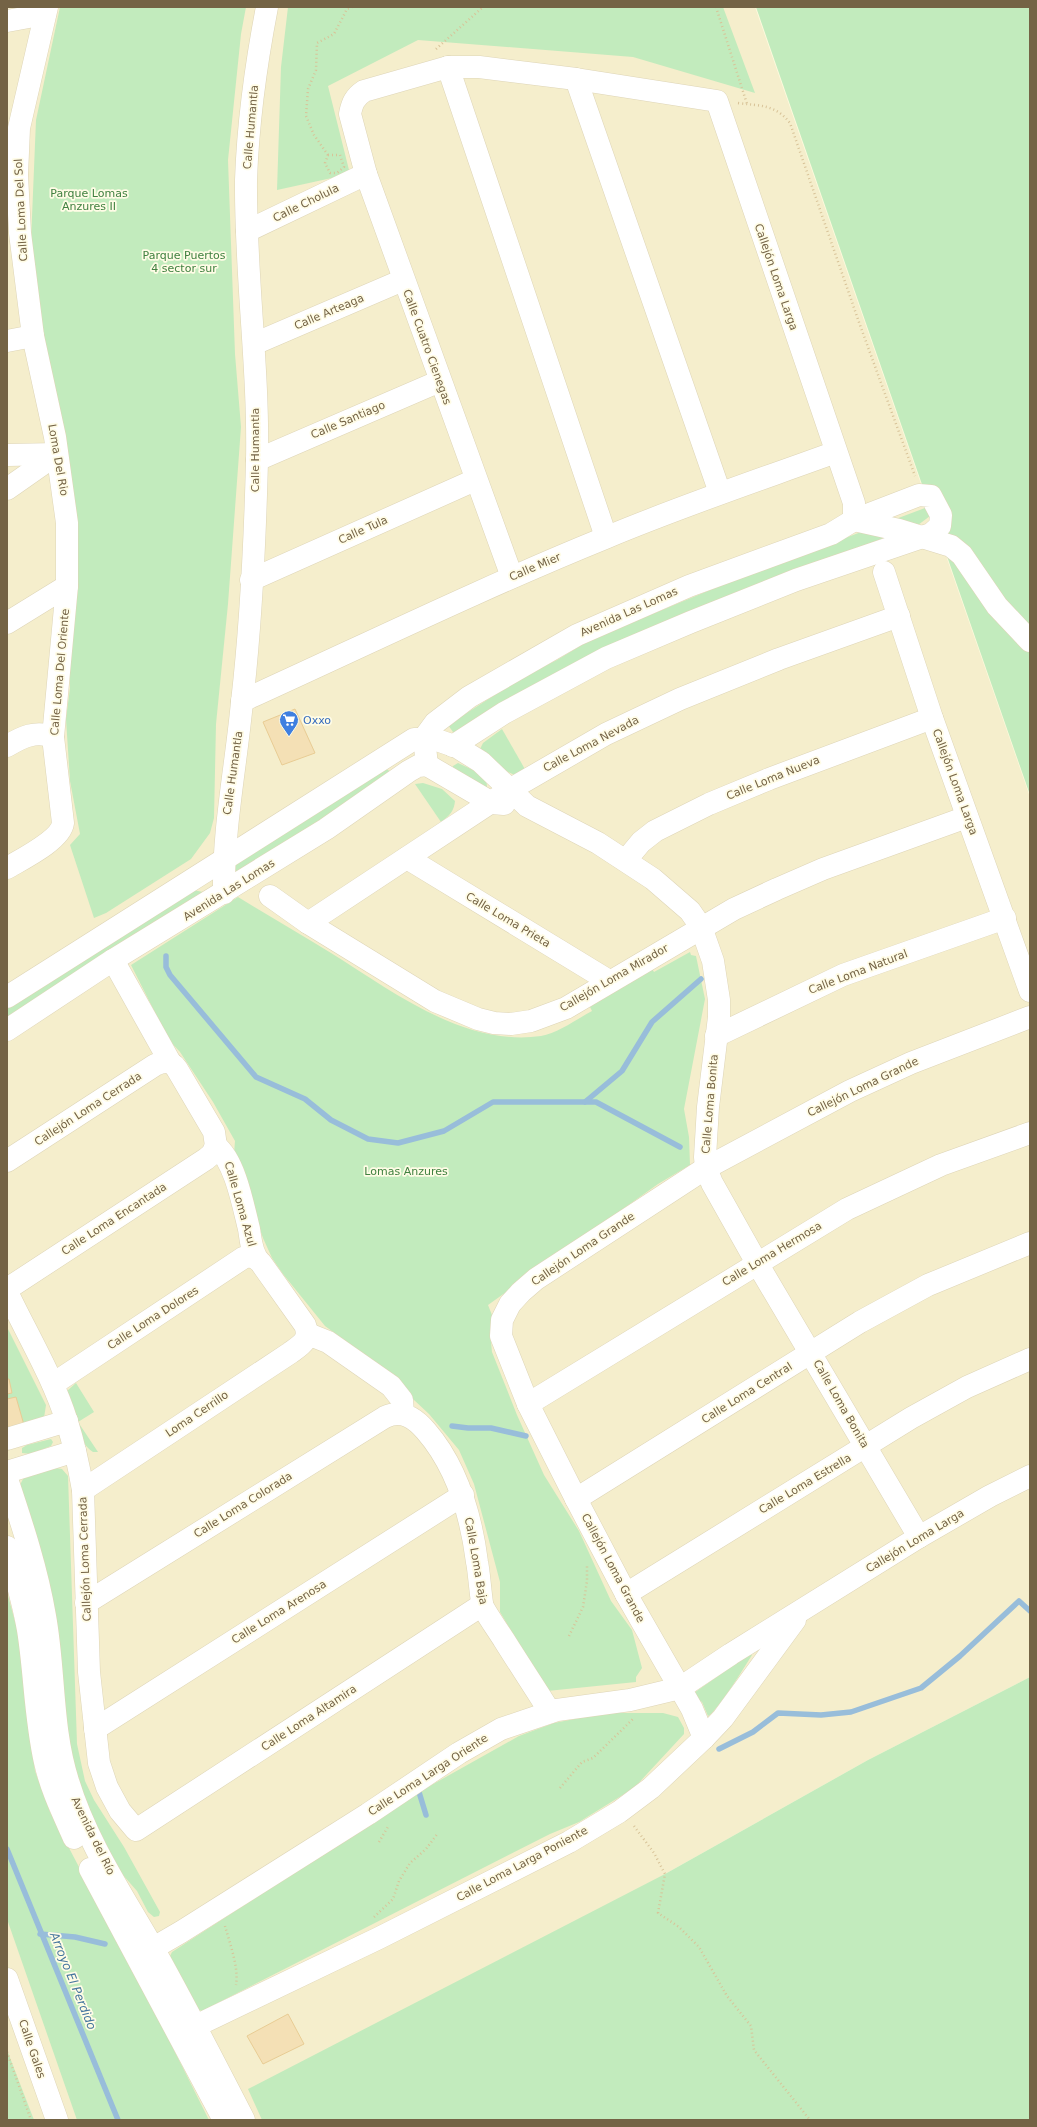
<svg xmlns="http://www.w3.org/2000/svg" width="1037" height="2127" font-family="'DejaVu Sans',sans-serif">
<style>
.residential{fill:#f5eecc}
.green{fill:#c2ebbd}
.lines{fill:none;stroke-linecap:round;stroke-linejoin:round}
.stream{stroke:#98bdda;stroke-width:5.5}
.building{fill:#f4e0b5;stroke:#e8cc94}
.minor-casing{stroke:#ded5b7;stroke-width:23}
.path{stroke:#d8c398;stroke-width:2.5;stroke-dasharray:1 3;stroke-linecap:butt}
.minor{stroke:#fff;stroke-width:22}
.labels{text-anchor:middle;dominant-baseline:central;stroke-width:3.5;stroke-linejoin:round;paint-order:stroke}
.street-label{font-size:11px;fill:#746345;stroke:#fffce6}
.park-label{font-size:11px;fill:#408140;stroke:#fffce6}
.shop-label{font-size:11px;fill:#366cbe;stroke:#fffce6;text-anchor:start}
.water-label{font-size:12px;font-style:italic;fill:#46779f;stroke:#fffce6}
</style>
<rect width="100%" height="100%" fill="#fdfade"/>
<path class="residential" d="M7,7H755L1030,797V1677L868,1760L665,1874L401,2120H7Z"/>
<g class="green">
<path d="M60,7H246L241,34L228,160L235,354L241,427L228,604L216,724L214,818L210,833L191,859L106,913L94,918L70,845L80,834L70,781L66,719L70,688L69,629L31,241L36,120Z"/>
<path d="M288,7H723L755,93L633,57L418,40L328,86L350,174L277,190L281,67Z"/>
<path d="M756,7H1030V795Z"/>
<path d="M925,508L930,516L918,525L826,560L456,732H453L448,725L526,675L557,660L590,640L739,578Z"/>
<path d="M502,729L526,771L517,776L506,771L480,749L483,743Z"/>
<path d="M458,763L486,776L487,787L479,789L452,770L453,766Z"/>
<path d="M385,768L391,772L388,778L238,872L234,870V866Z"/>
<path d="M423,783L442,789L455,801C454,811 450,815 441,822L415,784Z"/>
<path d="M193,890L203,892L7,1020V1005Z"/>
<path d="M238,897C269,916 300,934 331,953C392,991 464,1047 541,1036C558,1033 577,1019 592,1011L589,1005L651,967L654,972L690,952L691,955L696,956L705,999L684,1109L689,1137L690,1165L658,1184L488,1305L492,1315L490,1333L492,1352L517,1415L544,1475L579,1531L611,1601L632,1630L642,1668L636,1677V1682L547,1691L500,1612V1582L474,1484L459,1450L429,1414L370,1359L325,1326L283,1274L272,1258L263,1238L234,1154L235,1141L213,1102L180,1052L169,1040L131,965Z"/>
<path d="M7,1327L46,1405L44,1418L7,1431Z"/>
<path d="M76,1383L94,1412L78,1422L98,1452H93C76,1441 73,1410 67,1391Z"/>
<path d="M51,1439L53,1442L51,1446L31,1454L22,1453V1448L27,1445Z"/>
<path d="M56,1468L62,1469L68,1476L77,1744L85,1781L94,1800L124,1847L160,1912L159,1916L154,1917L148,1912L137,1891L108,1858L79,1803L20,1485L24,1477Z"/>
<path d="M7,1592L25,1658L28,1719L35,1771L50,1812L146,1994L209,2120H77L7,1919Z"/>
<path d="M748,1655H752C746,1665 716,1713 708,1716L702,1702L691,1695Z"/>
<path d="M1030,1677V2120H262L248,2089L665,1874L868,1760Z"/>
<path d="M605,1713H663L678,1717L684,1728V1734L634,1788L579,1822L550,1834L202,2011L196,2009L169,1958L172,1952L419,1792L519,1736L554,1723Z"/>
<path d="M7,2050L34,2120H7Z"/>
</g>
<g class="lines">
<g class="stream">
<path d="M166,956V967L170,975L256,1077L305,1099L331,1120L368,1139L398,1143L444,1131L493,1102H596L680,1147"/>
<path d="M585,1102L622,1071L652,1022L701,979"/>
<path d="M452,1426L468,1428H491L526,1436"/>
<path d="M719,1749L753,1732L778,1713L821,1715L851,1712L921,1688L960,1656L1019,1601L1030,1611"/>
<path d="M419,1792L426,1815"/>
<path d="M7,1849L118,2120"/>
<path d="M40,1934L75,1937L105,1944"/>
</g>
</g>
<g class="building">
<path d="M295,709L315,753L282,765L263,722Z"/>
<path d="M7,1379H9L12,1393L7,1394Z"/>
<path d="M16,1397L24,1425L7,1431V1399Z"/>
<path d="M288,2014L304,2044L263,2064L247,2036Z"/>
</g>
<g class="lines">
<defs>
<g id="minor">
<path d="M7,21L45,14"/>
<path d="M448,67L606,537"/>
<path d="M576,79L720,493"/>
<path d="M247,231L366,174"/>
<path d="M7,341L33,336"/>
<path d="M254,344L403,280"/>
<path d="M7,455L57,454"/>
<path d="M257,460L440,381"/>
<path d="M7,489L57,454"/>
<path d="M854,520L899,530L951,546L962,555L997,606L1030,641"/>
<path d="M884,572L932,718L1030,991"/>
<path d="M512,577L366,174L350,114C352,103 355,97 364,91L448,67H479L576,79L717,101L854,503V520"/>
<path d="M251,580L475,480"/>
<path d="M7,623L67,586"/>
<path d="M242,701C363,646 482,588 605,538C681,506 759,480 836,452"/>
<path d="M7,746C22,737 36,730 53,737"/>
<path d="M427,765L424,738L435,723L469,697L577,635L689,586L831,534L854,520L919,495L931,496L941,515L940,526L931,534L796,580L691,622L606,658L504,713L453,746"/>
<path d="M427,765L492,803L504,804"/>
<path d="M407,858L609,981"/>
<path d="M626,860L641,842L655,831L709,804L769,779L932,718"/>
<path d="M7,868C22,859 61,840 63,823L53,737L67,586V523L55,437L33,336L20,233L17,175L19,128L47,7"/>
<path d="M224,893C223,829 236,766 242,702C251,624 255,540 257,461C259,367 245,274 246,180C248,122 256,64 267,7"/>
<path d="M270,896L308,923L435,1001L478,1019L494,1023L511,1024L531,1021L566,1008L734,909L777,889L823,869L967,817"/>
<path d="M308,923L511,789L606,734L680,699L779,659L899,616"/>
<path d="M113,960L170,1062"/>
<path d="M7,997L414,739H434L457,747L481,762L527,806L598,843L653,879L690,911L701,927L713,961L719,1000V1017L708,1107L705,1157L706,1168L712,1183L757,1263L919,1537"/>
<path d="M7,1030L113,960L326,829L409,771L418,766L427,765"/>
<path d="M716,1036L843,975L1005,918"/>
<path d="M7,1161L155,1065C164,1061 171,1060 177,1069L214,1132L216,1146"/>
<path d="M7,1289L206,1159L212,1154L216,1146"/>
<path d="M7,1292C27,1334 53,1377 67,1422C74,1444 79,1467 83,1490L89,1672L99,1763L107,1787L120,1811L136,1830L482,1605"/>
<path d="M308,1334L328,1342L391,1386L402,1400L403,1414"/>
<path d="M53,1384L243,1258L249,1256L255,1258"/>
<path d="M528,1404L847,1209L941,1165L1030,1133"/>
<path d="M7,1439L67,1421"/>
<path d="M7,1472L75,1451"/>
<path d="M7,1479C22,1524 37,1569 45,1616C55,1671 51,1728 68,1781C86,1841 122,1894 153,1948C185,2005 214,2062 244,2120"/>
<path d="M83,1490L290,1353C301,1345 311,1340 305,1325L261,1263C251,1255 251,1240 249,1229C243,1205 235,1161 216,1146"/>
<path d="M576,1499L860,1322L928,1285L1030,1243"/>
<path d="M7,1547C15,1574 23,1601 28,1630C35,1674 35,1718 45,1762C51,1789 63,1813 74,1838"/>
<path d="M626,1594L911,1418L967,1387L1030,1359"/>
<path d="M86,1603L385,1417C402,1409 415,1418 426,1431C458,1468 471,1515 477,1562C479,1570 481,1602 483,1607C489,1618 497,1629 504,1640C519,1664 535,1688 550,1712"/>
<path d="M95,1729L463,1495"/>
<path d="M704,1738L692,1709L626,1594L576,1499L528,1404L501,1336L502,1320L510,1304L521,1292L536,1279L706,1168L850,1091L911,1063L1030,1017"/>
<path d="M90,1869L224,2120"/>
<path d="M138,1957L181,1932L368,1814L459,1753L501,1729L557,1710L630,1700L680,1688L731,1654L919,1537L990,1496L1030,1476"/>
<path d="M7,1979L57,2120"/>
<path d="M179,2034L379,1938L569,1842L619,1812L651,1788L704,1738L723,1718L795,1620"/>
</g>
</defs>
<use href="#minor" class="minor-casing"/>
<g class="path">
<path d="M716,7L747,104"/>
<path d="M436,49L483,7"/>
<path d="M738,103C760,106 775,104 790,123L861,328L915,476"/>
<path d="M328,155L314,135L306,116L308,89L316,70L317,43L334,34L347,9L352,7"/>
<path d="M328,155H340L344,167L337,173H330L325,163Z"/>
<path d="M569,1636L583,1607L587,1581V1564"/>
<path d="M560,1788L582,1762L593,1758L633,1719"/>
<path d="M634,1826L654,1853L665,1874L658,1913L679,1927L699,1947L727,1996L751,2026L754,2050L810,2120"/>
<path d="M379,1842L389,1825"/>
<path d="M374,1917L393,1899L399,1881L410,1863L426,1849L438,1833"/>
<path d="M225,1926C230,1944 239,1968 236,1985"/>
<path d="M7,2052L31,2120"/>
</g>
<use href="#minor" class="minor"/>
</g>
<defs>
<symbol id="supermarket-pin" viewBox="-11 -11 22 30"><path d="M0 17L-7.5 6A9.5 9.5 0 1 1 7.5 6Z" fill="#3f7fe0" stroke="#fffce6"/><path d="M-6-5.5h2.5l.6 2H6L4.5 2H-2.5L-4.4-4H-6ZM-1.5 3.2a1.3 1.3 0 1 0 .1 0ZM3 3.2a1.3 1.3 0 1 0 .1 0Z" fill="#fff"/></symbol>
</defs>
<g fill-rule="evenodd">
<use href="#supermarket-pin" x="278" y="709" width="22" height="30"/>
</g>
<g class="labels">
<g class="street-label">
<text transform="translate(251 127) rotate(-85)">Calle Humantla</text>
<text transform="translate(306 203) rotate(-26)">Calle Cholula</text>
<text transform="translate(21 210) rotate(-93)">Calle Loma Del Sol</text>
<text transform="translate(776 277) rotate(71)">Callejón Loma Larga</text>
<text transform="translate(329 312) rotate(-23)">Calle Arteaga</text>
<text transform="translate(427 347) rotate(70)">Calle Cuatro Cienegas</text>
<text transform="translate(348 420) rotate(-23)">Calle Santiago</text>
<text transform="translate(255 450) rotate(-90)">Calle Humantla</text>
<text transform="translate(58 460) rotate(80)">Loma Del Rio</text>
<text transform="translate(363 530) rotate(-24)">Calle Tula</text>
<text transform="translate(535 567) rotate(-23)">Calle Mier</text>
<text transform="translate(629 612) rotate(-24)">Avenida Las Lomas</text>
<text transform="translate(60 672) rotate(-85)">Calle Loma Del Oriente</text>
<text transform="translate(591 744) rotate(-28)">Calle Loma Nevada</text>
<text transform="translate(233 773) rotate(-82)">Calle Humantla</text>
<text transform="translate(773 778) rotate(-22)">Calle Loma Nueva</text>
<text transform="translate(955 782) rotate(70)">Callejón Loma Larga</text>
<text transform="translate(229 890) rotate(-32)">Avenida Las Lomas</text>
<text transform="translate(508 920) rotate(31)">Calle Loma Prieta</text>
<text transform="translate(858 972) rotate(-21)">Calle Loma Natural</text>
<text transform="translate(614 978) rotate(-30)">Callejón Loma Mirador</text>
<text transform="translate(863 1087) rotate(-26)">Callejón Loma Grande</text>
<text transform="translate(710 1104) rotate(-85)">Calle Loma Bonita</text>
<text transform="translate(88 1109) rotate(-33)">Callejón Loma Cerrada</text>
<text transform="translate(240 1204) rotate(74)">Calle Loma Azul</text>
<text transform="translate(114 1219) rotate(-33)">Calle Loma Encantada</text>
<text transform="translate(583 1249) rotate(-34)">Callejón Loma Grande</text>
<text transform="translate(772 1254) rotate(-31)">Calle Loma Hermosa</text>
<text transform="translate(153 1318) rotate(-33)">Calle Loma Dolores</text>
<text transform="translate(747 1393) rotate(-32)">Calle Loma Central</text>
<text transform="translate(841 1404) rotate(60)">Calle Loma Bonita</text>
<text transform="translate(197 1414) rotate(-34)">Loma Cerrillo</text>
<text transform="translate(805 1484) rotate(-31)">Calle Loma Estrella</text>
<text transform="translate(243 1505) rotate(-32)">Calle Loma Colorada</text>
<text transform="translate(915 1541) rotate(-31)">Callejón Loma Larga</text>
<text transform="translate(85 1559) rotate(-92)">Callejón Loma Cerrada</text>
<text transform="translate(476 1561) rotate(80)">Calle Loma Baja</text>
<text transform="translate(613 1568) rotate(62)">Callejón Loma Grande</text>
<text transform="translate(279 1612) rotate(-32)">Calle Loma Arenosa</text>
<text transform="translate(309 1718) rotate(-33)">Calle Loma Altamira</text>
<text transform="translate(428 1775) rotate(-33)">Calle Loma Larga Oriente</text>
<text transform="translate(93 1836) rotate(64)">Avenida del Río</text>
<text transform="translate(522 1864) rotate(-28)">Calle Loma Larga Poniente</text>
<text transform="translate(32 2049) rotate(71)">Calle Gales</text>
</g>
<g class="park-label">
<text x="89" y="193">Parque Lomas<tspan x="89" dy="13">Anzures II</tspan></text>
<text x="184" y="255">Parque Puertos<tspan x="184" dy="13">4 sector sur</tspan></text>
<text x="406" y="1171">Lomas Anzures</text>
</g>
<g class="shop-label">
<text x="303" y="720">Oxxo</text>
</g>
<g class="water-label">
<text transform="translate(73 1981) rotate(68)">Arroyo El Perdido</text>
</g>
</g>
<rect width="1037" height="2127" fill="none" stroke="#746345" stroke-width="16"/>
</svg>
